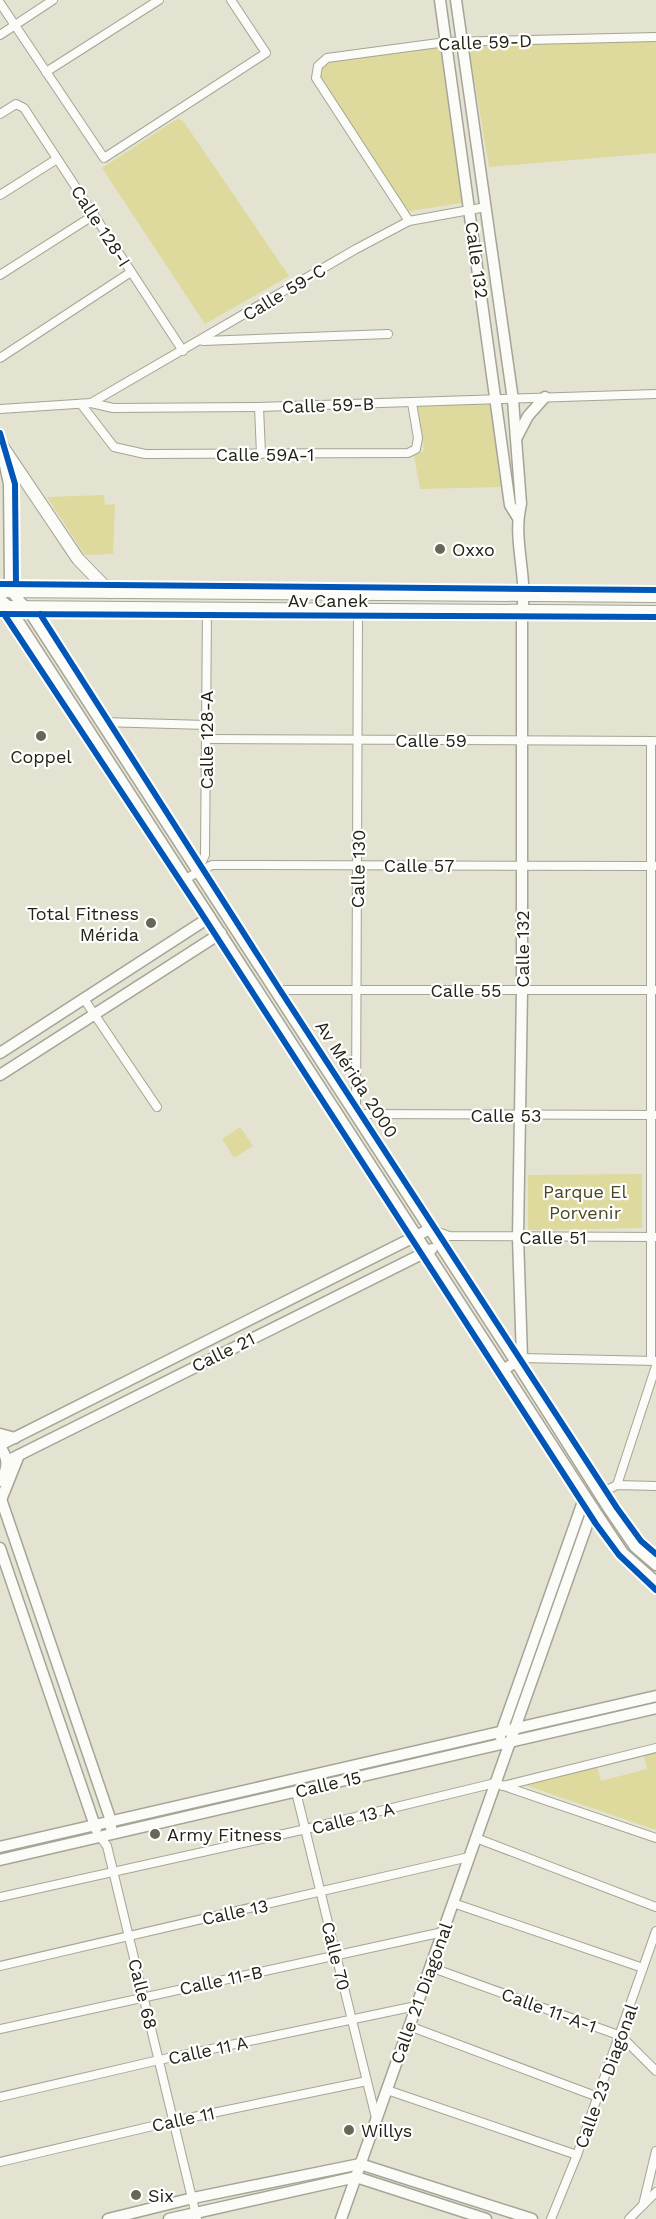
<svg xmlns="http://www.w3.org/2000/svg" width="656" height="2219" font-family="'Work Sans',sans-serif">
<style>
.green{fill:#ded99c}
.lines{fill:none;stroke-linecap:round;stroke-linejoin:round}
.street-casing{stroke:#a5a496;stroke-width:10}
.secondary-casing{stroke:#a5a496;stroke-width:13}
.primary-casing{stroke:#a5a496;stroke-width:14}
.street{stroke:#fbfbf8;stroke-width:8}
.secondary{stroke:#fbfbf8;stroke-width:10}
.primary{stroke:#fbfbf8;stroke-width:12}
.cycleway-casing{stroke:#fff;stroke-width:10}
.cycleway{stroke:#0057b8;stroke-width:6}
.poi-dot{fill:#676657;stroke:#fff;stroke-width:2}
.labels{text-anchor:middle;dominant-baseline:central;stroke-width:4.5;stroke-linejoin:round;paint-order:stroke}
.street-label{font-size:18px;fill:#242316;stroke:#fff}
.poi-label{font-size:18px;fill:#242316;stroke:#fff;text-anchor:start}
.park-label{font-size:18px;fill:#4a461d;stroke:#fff}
</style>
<rect width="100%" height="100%" fill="#e4e3d1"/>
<g class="green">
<path d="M656,38V153L489,167L470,54L472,46L477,43Z"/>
<path d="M440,47L462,203L403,212L316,78L327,58Z"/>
<path d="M177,119L182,120L186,125L289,276L205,324L102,168Z"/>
<path d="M490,404L502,487L420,489L414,456L424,450L417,406Z"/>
<path d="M104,495L105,505L115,504L113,554L85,555L47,497Z"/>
<path d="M240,1127L253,1146L234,1158L222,1139Z"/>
<path d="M642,1174V1228L528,1230V1175Z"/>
<path d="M656,1752V1830L522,1784L597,1766L601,1781L647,1769L644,1755Z"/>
</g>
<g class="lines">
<defs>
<g id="street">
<path d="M0,3L104,158L266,53L231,0"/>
<path d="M0,35L53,0"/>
<path d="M46,72L159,0"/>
<path d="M0,114L16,104L24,108L183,351"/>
<path d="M0,195L57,159"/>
<path d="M409,221L316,78L318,66L327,58L446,42L656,37"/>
<path d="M0,275L94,215"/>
<path d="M203,341L388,334"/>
<path d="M0,358L131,272"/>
<path d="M91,403L356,249L409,221L486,207"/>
<path d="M81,404L114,447L145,454L408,453L416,449L418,438L412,403"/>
<path d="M259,407L261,454"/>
<path d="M0,409L91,403L113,408L259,407L656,394"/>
<path d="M102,722L206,725"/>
<path d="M206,739L654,741"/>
<path d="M651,741V1360"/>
<path d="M198,870L205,855L207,609"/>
<path d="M185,879L212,865L655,866"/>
<path d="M275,990H656"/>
<path d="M84,999L157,1107"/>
<path d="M356,1114L358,610"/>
<path d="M356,1114L656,1115"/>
<path d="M430,1229L449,1236L656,1237"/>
<path d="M522,1358L656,1361"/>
<path d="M617,1485L656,1366"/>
<path d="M599,1494L617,1485L656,1486"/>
<path d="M503,1786L656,1748"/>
<path d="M296,1792L376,2118"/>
<path d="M101,1838L107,1846L197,2219"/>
<path d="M476,1838L656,1907"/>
<path d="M0,1897L306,1829L495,1783L656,1838"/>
<path d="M453,1903L643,1968"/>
<path d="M0,1966L469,1857"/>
<path d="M430,1967L621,2036L656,2071"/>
<path d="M409,2026L598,2097"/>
<path d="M0,2029L443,1932"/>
<path d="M387,2090L577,2155"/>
<path d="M0,2097L159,2060L416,2006"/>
<path d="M0,2162L174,2121L367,2081"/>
<path d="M643,2205L656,2151"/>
<path d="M551,2219L577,2155L656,1931"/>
<path d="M629,2219L656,2192"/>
</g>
<g id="secondary">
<path d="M440,0L510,505L518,518"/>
<path d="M456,0L513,400L521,504C512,539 528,576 522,612V990L518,1237L522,1358L503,1370"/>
<path d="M517,437L528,416L545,397"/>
<path d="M2,451L9,484L10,584L11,591L31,614L516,1362L609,1509L635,1547L656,1565"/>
<path d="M0,599L9,607L593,1508L623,1553L656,1582"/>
<path d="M0,1053L210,917"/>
<path d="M0,1075L221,933"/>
<path d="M0,1434L15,1438"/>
<path d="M0,1445L430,1229"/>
<path d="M0,1447C9,1458 8,1470 0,1481"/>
<path d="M7,1461L432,1249"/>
<path d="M0,1496L111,1821V1828"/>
<path d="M1,1500L19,1455"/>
<path d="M0,1548L96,1829"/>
<path d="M500,1736L585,1496"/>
<path d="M0,1847L656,1696"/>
<path d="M0,1860L656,1708"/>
<path d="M108,2219L193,2198L360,2164L532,2219"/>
<path d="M169,2219L356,2177L486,2219"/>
<path d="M341,2219L593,1508"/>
</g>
<g id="primary">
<path d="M0,443L78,559L110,592"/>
<path d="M0,591L656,596"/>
<path d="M0,607L656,612"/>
</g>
</defs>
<use href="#street" class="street-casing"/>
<use href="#secondary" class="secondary-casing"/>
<use href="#primary" class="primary-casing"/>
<use href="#street" class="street"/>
<use href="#secondary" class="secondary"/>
<use href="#primary" class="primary"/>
<defs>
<g id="cycleway">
<path d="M0,433L15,484L16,584"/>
<path d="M0,584L656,590"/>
<path d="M0,614L656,617"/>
<path d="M4,614L198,908L596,1524L619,1555L656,1590"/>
<path d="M40,614L280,990L617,1508L641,1541L656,1554"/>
</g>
</defs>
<use href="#cycleway" class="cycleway-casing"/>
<use href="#cycleway" class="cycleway"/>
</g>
<g class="poi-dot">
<circle cx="440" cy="549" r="6"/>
<circle cx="41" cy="736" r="6"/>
<circle cx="151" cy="923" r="6"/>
<circle cx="155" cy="1834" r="6"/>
<circle cx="349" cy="2130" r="6"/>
<circle cx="136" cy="2195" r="6"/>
</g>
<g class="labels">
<g class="street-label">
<text transform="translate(485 42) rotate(-2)">Calle 59-D</text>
<text transform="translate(101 226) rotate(57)">Calle 128-I</text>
<text transform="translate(477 260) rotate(82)">Calle 132</text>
<text transform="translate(284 292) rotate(-31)">Calle 59-C</text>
<text transform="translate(328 405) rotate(-2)">Calle 59-B</text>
<text x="265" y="454">Calle 59A-1</text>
<text x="328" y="600">Av Canek</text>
<text transform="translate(206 740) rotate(-90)">Calle 128-A</text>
<text x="431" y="740">Calle 59</text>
<text x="419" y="865">Calle 57</text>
<text transform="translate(358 869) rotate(-89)">Calle 130</text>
<text transform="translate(522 949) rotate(-90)">Calle 132</text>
<text x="466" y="990">Calle 55</text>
<text transform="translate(357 1079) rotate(57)">Av Mérida 2000</text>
<text x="506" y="1115">Calle 53</text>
<text x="553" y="1237">Calle 51</text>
<text transform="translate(223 1352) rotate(-26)">Calle 21</text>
<text transform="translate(328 1784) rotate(-13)">Calle 15</text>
<text transform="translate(353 1818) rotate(-14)">Calle 13 A</text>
<text transform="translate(235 1912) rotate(-12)">Calle 13</text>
<text transform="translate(336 1956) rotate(76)">Calle 70</text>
<text transform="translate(221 1980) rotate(-12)">Calle 11-B</text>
<text transform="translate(421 1993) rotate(-70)">Calle 21 Diagonal</text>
<text transform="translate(143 1994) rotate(76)">Calle 68</text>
<text transform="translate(549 2010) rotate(20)">Calle 11-A-1</text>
<text transform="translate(208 2050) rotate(-12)">Calle 11 A</text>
<text transform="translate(606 2076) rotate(-70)">Calle 23 Diagonal</text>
<text transform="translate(183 2119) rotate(-12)">Calle 11</text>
</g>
<g class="poi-label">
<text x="452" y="549">Oxxo</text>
<text x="41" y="756" text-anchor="middle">Coppel</text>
<text x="139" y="913" text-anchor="end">Total Fitness<tspan x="139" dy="21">Mérida</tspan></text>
<text x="167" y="1834">Army Fitness</text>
<text x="361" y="2130">Willys</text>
<text x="148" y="2195">Six</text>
</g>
<g class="park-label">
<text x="585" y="1191">Parque El<tspan x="585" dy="21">Porvenir</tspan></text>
</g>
</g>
</svg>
